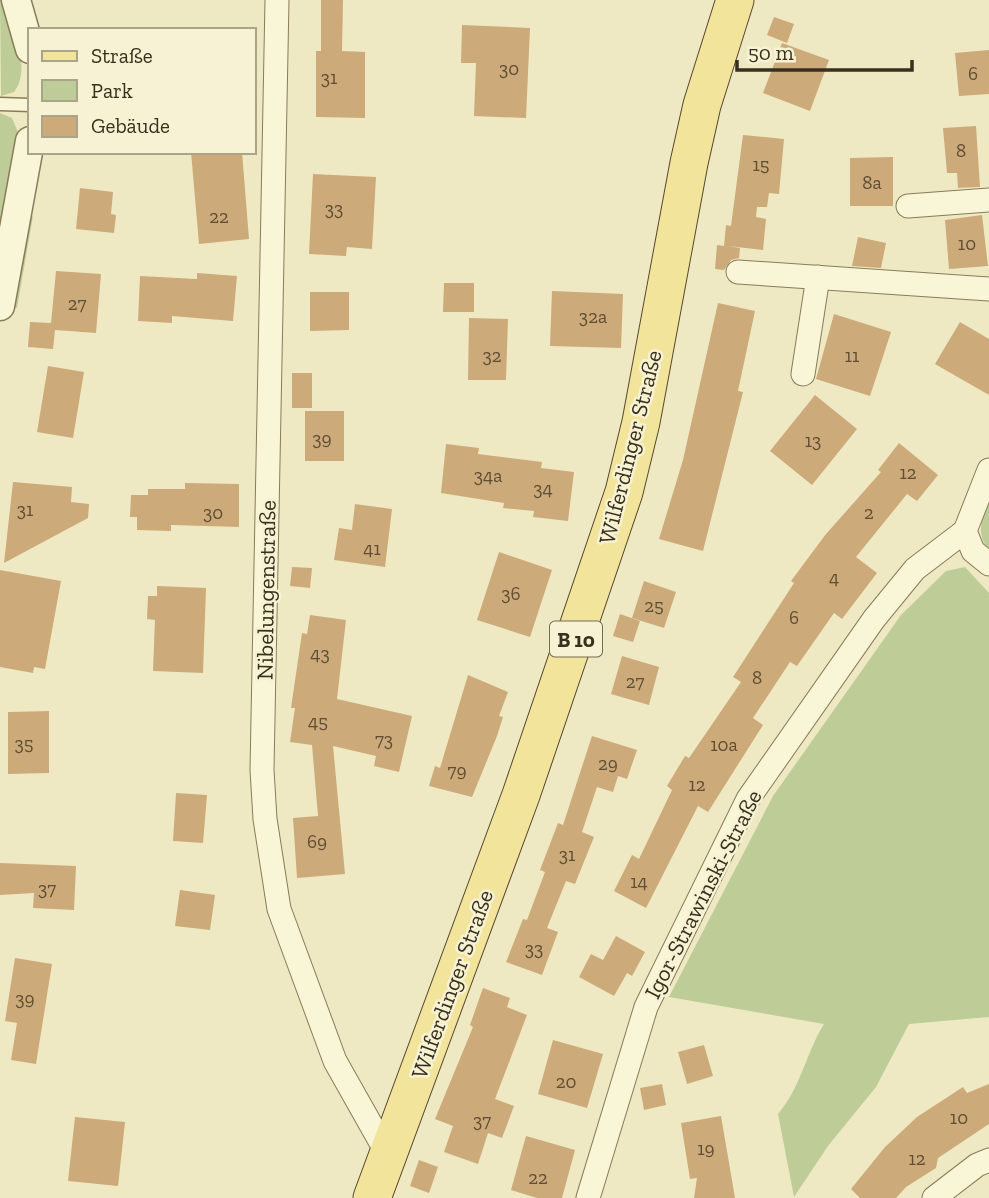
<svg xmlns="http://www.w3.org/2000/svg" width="989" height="1198" font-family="'Zilla Slab',serif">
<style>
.green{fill:#becd97}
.building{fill:#cdaa79}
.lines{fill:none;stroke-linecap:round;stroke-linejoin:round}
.service-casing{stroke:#897b5a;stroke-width:15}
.minor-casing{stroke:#897b5a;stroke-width:25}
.tertiary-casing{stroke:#897b5a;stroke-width:31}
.primary-casing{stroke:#57482e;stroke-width:39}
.service{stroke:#f9f5d7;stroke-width:12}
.minor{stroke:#f9f5d7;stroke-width:23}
.tertiary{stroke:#f9f5d7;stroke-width:28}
.primary{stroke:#f2e59b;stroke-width:37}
.labels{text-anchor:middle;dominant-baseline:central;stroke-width:5;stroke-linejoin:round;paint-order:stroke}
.number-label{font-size:19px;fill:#5e4e35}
.shield{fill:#f6f2d3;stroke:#726a54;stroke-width:2}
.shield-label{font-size:21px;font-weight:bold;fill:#392f1e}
.street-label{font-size:23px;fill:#392f1e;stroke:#f6f2d3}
</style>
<rect width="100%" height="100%" fill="#efe9c3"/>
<g class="green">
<path d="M0,0H4C11,25 33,69 14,92L1,96Z"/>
<path d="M0,113L12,118L18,132L0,241Z"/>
<path d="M33,216L17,308L13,307L29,217Z"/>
<path d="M989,501V550C976,536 981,517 989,501Z"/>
<path d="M965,567L989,593V1017L909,1024L876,1087L828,1146L794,1197L778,1114C801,1087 806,1053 824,1024L669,997L773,796L901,615L946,571Z"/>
</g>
<g class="building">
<path d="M321,0H343L342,51L365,52V118L316,117V51H321Z"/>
<path d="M774,17L794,24L787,43L767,35Z"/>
<path d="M462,25L530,28L526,118L474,116L476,63H461Z"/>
<path d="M782,43L829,60L810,111L763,93Z"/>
<path d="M989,50V94L959,96L955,53Z"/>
<path d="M976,126L980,187L958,188L957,173H947L943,128Z"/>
<path d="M743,135L784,139L779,194L769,193L767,207H757L756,217L766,219L763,250L728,246L740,248L739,258L731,260L724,270L715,269L717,245L724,246L726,225L731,226Z"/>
<path d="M191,152H242L249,239L199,244Z"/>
<path d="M893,157V206H850V158Z"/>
<path d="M313,174L376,177L372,249L347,247L346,256L309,254Z"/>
<path d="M80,188L113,192L111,214L116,215L114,233L76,229Z"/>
<path d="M982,215L988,266L949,269L945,220Z"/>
<path d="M858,237L886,243L881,268L852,266Z"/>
<path d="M56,271L101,274L96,333L55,330L53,349L28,347L30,322L51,323Z"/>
<path d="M197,273L237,276L233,321L172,316V323L138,321L140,276L197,279Z"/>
<path d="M444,283H474V312H443Z"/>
<path d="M552,291L623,294L621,348L550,346Z"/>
<path d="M310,292H349V330L310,331Z"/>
<path d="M718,303L755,311L738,391L743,392L703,551L659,539L683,460Z"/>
<path d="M834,314L891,332L870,396L816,379Z"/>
<path d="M469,318L508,319L506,380H468Z"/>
<path d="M960,322L989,339V395L935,364Z"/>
<path d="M48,366L84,372L73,438L37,432Z"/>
<rect x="292" y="373" width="20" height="35"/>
<path d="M815,395L857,429L812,485L770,451Z"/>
<rect x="305" y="411" width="39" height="50"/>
<path d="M899,443L938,475L917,501L907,494L856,557L877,573L842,619L834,613L797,666L790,662L753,718L763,725L708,812L698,806L646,908L614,891L632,855L639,859L672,790L667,786L685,756L689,758L741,682L733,677L794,583L791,581L826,534L881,472L878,470Z"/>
<path d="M446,444L479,448L478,454L542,462L541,468L574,472L568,521L533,517L534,511L503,508L504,503L441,493Z"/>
<path d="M13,482L72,487L71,502L89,504L88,518L4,563Z"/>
<path d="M185,483L239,484V527L171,525V531L137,530V517H130L131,495H148V489H185Z"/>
<path d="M355,504L392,509L385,567L334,560L339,528L352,530Z"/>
<path d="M499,552L552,570L530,637L477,620Z"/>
<path d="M292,567L312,568L310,588L290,586Z"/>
<path d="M0,570L61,581L45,669L34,667L33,673L0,667Z"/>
<path d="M644,581L676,592L664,628L632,618Z"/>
<path d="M157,586L206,588L203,673L153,671L155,620L147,619L148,596H157Z"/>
<path d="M620,614L640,621L633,642L613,636Z"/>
<path d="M310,615L346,620L337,699L412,716L399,772L374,766L376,756L333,746L345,874L297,878L293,818L318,816L312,745L290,742L295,708H291L302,633L307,634Z"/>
<path d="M622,656L659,667L649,705L611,694Z"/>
<path d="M468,675L508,692L499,716L503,717L497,736L472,797L429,786L435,766L440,768Z"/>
<path d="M49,711V773L8,774V712Z"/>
<path d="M592,736L637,750L627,779L618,776L613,792L597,787L582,832L594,837L575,884L566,881L547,928L558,932L542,975L506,962L523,919L527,920L545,872L540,870L558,823L563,825Z"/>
<path d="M176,793L207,795L203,843L173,841Z"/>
<path d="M0,863L76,866L74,910L33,908L34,893L0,895Z"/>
<path d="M180,890L215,895L210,930L175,926Z"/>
<path d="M616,936L645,952L632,976L627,973L614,996L579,977L591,954L603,960Z"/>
<path d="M15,958L52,964L36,1064L11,1060L17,1023L5,1021Z"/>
<path d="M483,988L510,998L507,1007L527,1015L495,1099L514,1106L502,1138L488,1133L478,1164L444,1152L453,1126L435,1119L473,1027L470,1025Z"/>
<path d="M553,1040L603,1054L587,1108L538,1094Z"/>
<path d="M704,1045L713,1076L687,1084L678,1052Z"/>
<path d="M662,1084L666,1105L644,1110L640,1088Z"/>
<path d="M989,1084V1124L938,1158L936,1168L906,1187L896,1198H860L851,1189L885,1147L917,1117L963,1087L967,1093Z"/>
<path d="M721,1116L735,1198H694L697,1178L690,1179L681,1123Z"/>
<path d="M75,1117L125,1122L118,1186L68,1181Z"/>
<path d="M526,1136L575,1150L562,1198H537L511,1190Z"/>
<path d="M419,1160L438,1167L429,1193L410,1186Z"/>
</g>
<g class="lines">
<defs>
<path id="service" d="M0,104L30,105"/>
<g id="minor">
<path d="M277,0L262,770L265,819L279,909L335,1061L388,1155"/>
<path d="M908,206L989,200"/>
<path d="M738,272L989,289"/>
<path d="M803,374L818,277"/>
<path d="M989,470L965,531L973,551L989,564"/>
<path d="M588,1198L646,1007L748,799L874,619L915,569L965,531"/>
<path d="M934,1198L977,1165L989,1160"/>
</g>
<g id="tertiary">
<path d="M16,0L30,49"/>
<path d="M0,306L30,141"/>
</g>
<path id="primary" d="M372,1198L521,795L624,492L641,422L689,163L702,105L735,0"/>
</defs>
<use href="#service" class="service-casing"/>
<use href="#minor" class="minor-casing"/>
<use href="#tertiary" class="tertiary-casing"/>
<use href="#primary" class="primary-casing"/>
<use href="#service" class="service"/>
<use href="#minor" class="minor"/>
<use href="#tertiary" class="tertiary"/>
<use href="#primary" class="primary"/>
</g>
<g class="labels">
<g class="number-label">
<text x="509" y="68">30</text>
<text x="973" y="73">6</text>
<text x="329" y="77">31</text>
<text x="961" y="150">8</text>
<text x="761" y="164">15</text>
<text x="872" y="182">8a</text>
<text x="334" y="208">33</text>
<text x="219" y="216">22</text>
<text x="967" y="243">10</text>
<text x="77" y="303">27</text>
<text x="593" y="316">32a</text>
<text x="492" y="355">32</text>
<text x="852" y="355">11</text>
<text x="322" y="438">39</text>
<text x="813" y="440">13</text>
<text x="908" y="472">12</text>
<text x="488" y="475">34a</text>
<text x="543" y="488">34</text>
<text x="25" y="509">31</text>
<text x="213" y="512">30</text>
<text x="869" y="512">2</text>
<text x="372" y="548">41</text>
<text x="834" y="577">4</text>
<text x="511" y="593">36</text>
<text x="654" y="605">25</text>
<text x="794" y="617">6</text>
<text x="320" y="653">43</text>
<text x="757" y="677">8</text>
<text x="635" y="681">27</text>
<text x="318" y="721">45</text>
<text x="384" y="739">73</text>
<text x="24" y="743">35</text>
<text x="724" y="744">10a</text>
<text x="608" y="763">29</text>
<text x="457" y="770">79</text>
<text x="697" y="784">12</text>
<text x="317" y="841">69</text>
<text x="567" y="854">31</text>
<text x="639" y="881">14</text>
<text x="47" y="888">37</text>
<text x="534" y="948">33</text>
<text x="25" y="998">39</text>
<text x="566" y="1081">20</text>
<text x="959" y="1117">10</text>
<text x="482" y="1120">37</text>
<text x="706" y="1148">19</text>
<text x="917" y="1158">12</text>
<text x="538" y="1177">22</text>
</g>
<rect class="shield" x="550" y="621.5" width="52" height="35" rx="5"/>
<g class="shield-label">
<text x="576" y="639">B 10</text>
</g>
<g class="street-label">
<text transform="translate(630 447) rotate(-76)">Wilferdinger Straße</text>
<text transform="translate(266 590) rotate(-89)">Nibelungenstraße</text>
<text transform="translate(703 894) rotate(-63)">Igor-Strawinski-Straße</text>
<text transform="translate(452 984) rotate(-70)">Wilferdinger Straße</text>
</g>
</g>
<rect x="28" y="28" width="228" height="126" fill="#f6f2d3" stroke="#aaa48b" stroke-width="2"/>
<rect x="42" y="51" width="35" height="10" fill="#f2e59b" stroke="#aaa48b" stroke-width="2"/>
<text x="91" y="63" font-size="21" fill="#392f1e">Straße</text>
<rect x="42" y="80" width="35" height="21" fill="#becd97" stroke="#aaa48b" stroke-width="2"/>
<text x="91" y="98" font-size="21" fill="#392f1e">Park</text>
<rect x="42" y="116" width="35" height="21" fill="#cdaa79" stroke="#aaa48b" stroke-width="2"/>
<text x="91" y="133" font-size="21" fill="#392f1e">Gebäude</text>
<path d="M737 60v10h175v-10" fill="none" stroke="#392f1e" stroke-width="3.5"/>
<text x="748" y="60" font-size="21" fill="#392f1e" stroke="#f6f2d3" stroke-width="5" paint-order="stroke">50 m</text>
</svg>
